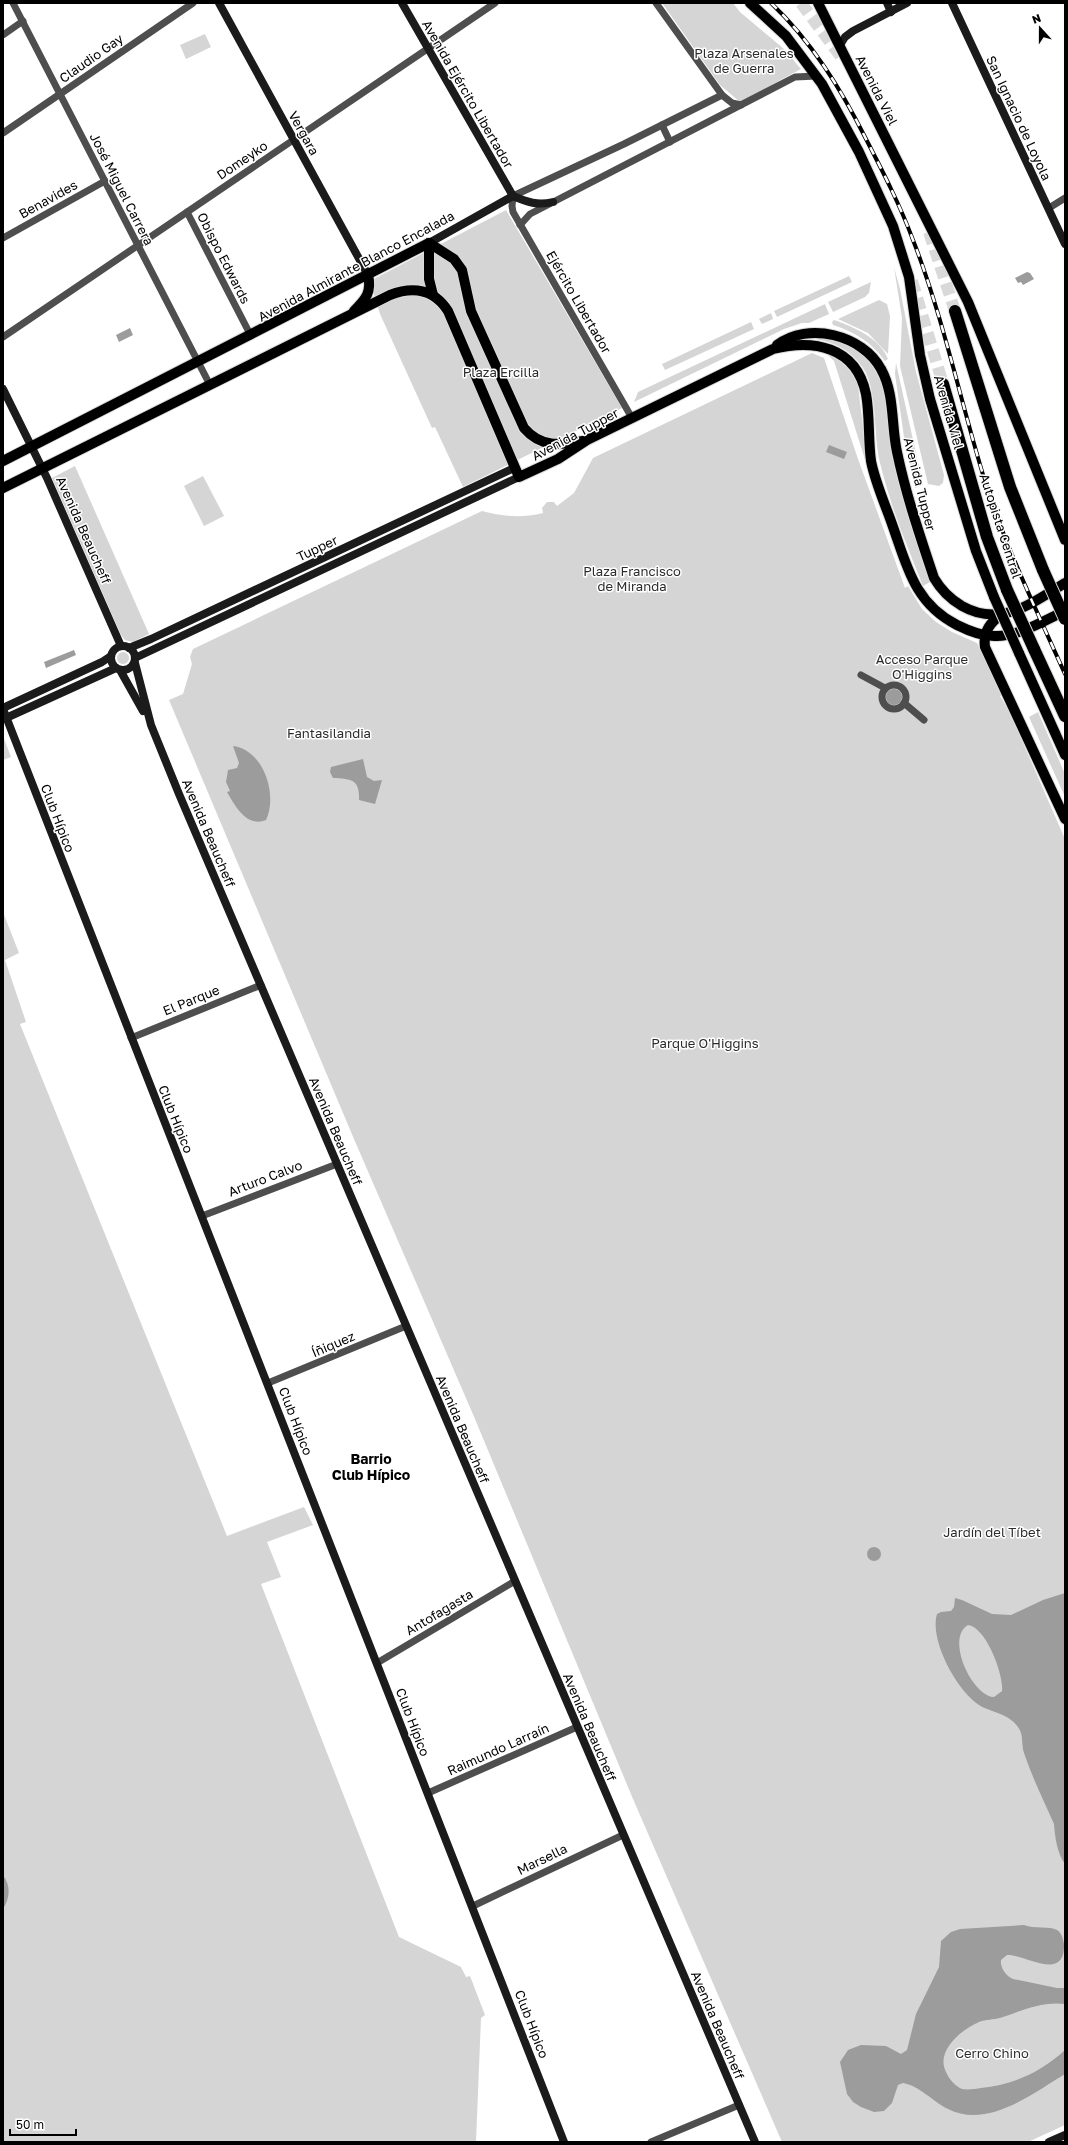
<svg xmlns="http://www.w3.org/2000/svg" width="1068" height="2145" font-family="'Golos Text',sans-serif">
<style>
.green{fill:#d5d5d5}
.water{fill:#9c9c9c;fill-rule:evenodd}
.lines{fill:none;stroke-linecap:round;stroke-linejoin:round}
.highway-tunnel{stroke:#d9d9d9;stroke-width:12;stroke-dasharray:12 6;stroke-linecap:butt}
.primary-casing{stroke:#dbdbdb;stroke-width:12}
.highway-casing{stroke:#dbdbdb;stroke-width:14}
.street{stroke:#4e4e4e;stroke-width:7}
.secondary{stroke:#1b1b1b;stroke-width:8}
.primary{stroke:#000;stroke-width:10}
.highway{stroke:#000;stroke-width:12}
.rail-casing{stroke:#000;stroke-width:4}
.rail{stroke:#fff;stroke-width:2.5;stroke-dasharray:8;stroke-linecap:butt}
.primary-bridge-casing{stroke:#dbdbdb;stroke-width:12;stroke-linecap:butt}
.highway-bridge-casing{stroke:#dbdbdb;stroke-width:14;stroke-linecap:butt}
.primary-bridge{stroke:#000;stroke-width:10}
.highway-bridge{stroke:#000;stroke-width:12}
.labels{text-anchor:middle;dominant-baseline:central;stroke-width:3;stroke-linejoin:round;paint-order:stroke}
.park-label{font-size:13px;fill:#2c2c2c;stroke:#fff}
.street-label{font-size:13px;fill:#000;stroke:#fff}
.neighbourhood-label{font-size:14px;font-weight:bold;fill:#000;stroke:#fff}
</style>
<rect width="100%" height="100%" fill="#fff"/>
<g class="green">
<path d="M662,3H733L740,12L784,49L801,69L740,102L720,85Z"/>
<path d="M205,34L211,47L186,59L180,45Z"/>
<path d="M506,210L622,408L463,487L435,427L432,428L380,314L370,281Z"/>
<path d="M894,267L900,289L916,372L944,475L943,483L939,486L928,484L900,366L902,318Z"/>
<path d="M849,276L852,282L777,317L774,311Z"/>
<path d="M871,282L869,293L865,297L833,312L828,302Z"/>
<path d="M879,300L887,304L890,316L888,354L868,333L838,319Z"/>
<path d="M825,304L829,314L809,323H802L784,329L634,402L638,392Z"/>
<path d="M771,313L773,319L762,324L759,319Z"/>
<path d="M834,320C854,327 880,338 888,359L885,361C871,342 855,332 833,325L832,322Z"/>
<path d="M751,322L754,329L665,370L662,364Z"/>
<path d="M814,335C835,340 858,344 872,363C891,390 886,429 893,460C902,501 916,542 930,582L923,586C907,546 890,505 880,463C873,434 878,390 863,368C849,347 829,340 806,338Z"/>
<path d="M824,351C840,360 850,367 858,385L868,469L834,361Z"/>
<path d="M812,353L824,358L858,459L905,588L908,586L922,609L936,622L952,632L977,643L1003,695L1000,696L1009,711L1065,839V2125L1028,2142H782L633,1799L475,1419L354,1139L169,700L183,694L192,664L190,657L193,649L482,511C503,517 522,518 543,513L542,508L547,502H554L557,506L574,493L593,458Z"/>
<path d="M896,363L923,485L915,488L904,437L895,374Z"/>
<path d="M75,466L149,634L133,642L125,640L121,635L52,478Z"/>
<path d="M203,476L224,516L204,526L184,486Z"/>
<circle cx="123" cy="658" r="6"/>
<path d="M1038,712L1065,774V797L1029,717Z"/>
<path d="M3,736L11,757L3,760Z"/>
<path d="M3,912L19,953L5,960L26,1022L20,1024L227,1536L304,1507L313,1525L267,1542L281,1577L261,1584L399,1937L461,1967L466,1977L470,1976L485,2015L481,2018L476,2142H3Z"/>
</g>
<g class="water">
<path d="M1027,272L1030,273L1034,279L1023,285L1021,282L1018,283L1015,278Z"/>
<path d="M130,328L133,335L119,342L116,335Z"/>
<path d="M829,445L847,452L844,459L826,452Z"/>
<path d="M74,650L76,655L46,668L44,662Z"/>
<circle cx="894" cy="697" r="8"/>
<path d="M233,746C264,750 278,795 266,820C247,828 235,806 227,792L230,791L226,782L228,770L237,768L239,763Z"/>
<path d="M363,759L367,777L374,781L382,780L375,804L359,800C360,779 351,779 333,778L330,772L331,767Z"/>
<circle cx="874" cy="1554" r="7"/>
<path d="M1065,1593V1864C1057,1853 1055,1837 1054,1824C1044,1801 1032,1777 1024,1753C1021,1744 1024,1735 1018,1727C1008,1713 992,1713 979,1705C957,1691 929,1640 937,1614L941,1612L951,1611L954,1607L955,1598L962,1600L992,1614L1011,1615L1043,1600ZM968,1625C986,1627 1004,1675 1002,1691L994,1697C972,1696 945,1638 968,1625Z"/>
<path d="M3,1875C11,1886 10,1898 3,1909Z"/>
<path d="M1024,1925C1034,1929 1050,1926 1057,1930C1062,1933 1063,1939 1064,1944C1065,1983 1025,1954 1007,1955L1001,1960C1000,1968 1006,1976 1013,1979L1057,1988H1065V2004C1042,2001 1021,2011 1000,2018C993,2020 986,2019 979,2022C962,2029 935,2051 946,2072C949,2079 955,2086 962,2089C968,2090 975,2089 981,2088C1013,2085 1041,2072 1065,2050V2074C1032,2094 987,2129 948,2109C932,2101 920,2086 903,2083L898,2085L892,2103L884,2111L874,2112L861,2107L853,2102L847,2094L840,2062L848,2050L861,2045L886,2046L901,2054L907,2050L916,2014L939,1967L941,1941L951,1932L960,1929Z"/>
</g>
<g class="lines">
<g class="highway-tunnel">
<path d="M801,3L842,58"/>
<path d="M929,232L955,311"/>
<path d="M912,281L943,384"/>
</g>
<defs>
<g id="primary">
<path d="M750,3L786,36L822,84L859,152L893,226L909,277L920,355L930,399L976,551L994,597"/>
<path d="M818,3L968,302L1065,540"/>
<path d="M429,243L454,259L462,270L471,311L524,428C541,448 560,445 583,441"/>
<path d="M429,243V279L433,295"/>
<path d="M354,311C366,299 372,292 368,275"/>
<path d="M777,345C808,321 863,335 881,369C895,394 891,425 897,452C906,495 920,536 934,578C941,590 950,599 962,606C1001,628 1032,603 1065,583"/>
<path d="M3,461L429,243"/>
<path d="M3,488L390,295C413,286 434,289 448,311L519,477L558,459L587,440L773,349C813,339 856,346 866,394C870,416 868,439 871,461C875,482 885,504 892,524C907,566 914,603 957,625C969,631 984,637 997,636C1020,636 1045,620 1065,611"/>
<path d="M1001,615C989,623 983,633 985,647L1065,819"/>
<path d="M1019,653L1065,755"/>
</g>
<g id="highway">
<path d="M955,311L1010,487L1043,570"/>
<path d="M943,384L987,537L1007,590"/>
<path d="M1034,649L1065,716"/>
</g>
</defs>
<use href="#primary" class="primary-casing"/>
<use href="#highway" class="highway-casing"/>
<g class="street">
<path d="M13,3L210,385"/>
<path d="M656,3L722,95L732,103L741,105"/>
<path d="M3,35L23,21"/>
<path d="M662,125L670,142"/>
<path d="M3,133L193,3"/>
<path d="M1049,208L1065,198"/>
<path d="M187,212L251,336"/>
<path d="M520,225L530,214L795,77L817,76"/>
<path d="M3,238L105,181"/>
<path d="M3,337L495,3"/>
<path d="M632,418L513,212L512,206L513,196L624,144L722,95"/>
<path d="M861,675L885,688"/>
<circle cx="894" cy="697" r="12"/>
<path d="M904,703L924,720"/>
<path d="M131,1038L261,985"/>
<path d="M202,1216L337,1164"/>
<path d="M268,1383L406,1326"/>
<path d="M377,1663L515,1581"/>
<path d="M428,1793L577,1727"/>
<path d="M473,1906L623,1835"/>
<path d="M651,2142L739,2105"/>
</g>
<g class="secondary">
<path d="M219,3L368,275"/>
<path d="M402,3L513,196"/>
<path d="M887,3L891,12"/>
<path d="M952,3L1065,244"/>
<path d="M840,45L845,37L853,31L907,3"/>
<path d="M513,196C527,202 538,206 553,202"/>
<path d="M429,243L513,196"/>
<path d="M3,389L47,478L121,646"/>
<circle cx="123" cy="658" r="12"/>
<path d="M129,648L151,639L514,468"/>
<path d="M135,658L519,477"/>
<path d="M135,663L151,725L179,794L755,2142"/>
<path d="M120,670L143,711"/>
<path d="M3,708L102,662L111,656"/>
<path d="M3,709L564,2142"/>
<path d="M6,718L116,668"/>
<path d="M1049,2142L1065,2135"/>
</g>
<use href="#primary" class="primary"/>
<use href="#highway" class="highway"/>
<defs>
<path id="rail" d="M771,3C812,42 841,89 866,139C883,172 900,205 913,240C943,317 960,399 984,478C1005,546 1036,609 1065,674"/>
</defs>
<use href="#rail" class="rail-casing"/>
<use href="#rail" class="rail"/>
<defs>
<path id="primary-bridge" d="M994,597L1019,653"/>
<g id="highway-bridge">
<path d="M1043,570L1065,619"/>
<path d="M1007,590L1034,649"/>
</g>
</defs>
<use href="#primary-bridge" class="primary-bridge-casing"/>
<use href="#highway-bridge" class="highway-bridge-casing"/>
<use href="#primary-bridge" class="primary-bridge"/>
<use href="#highway-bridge" class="highway-bridge"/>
</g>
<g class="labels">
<g class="park-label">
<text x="744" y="53">Plaza Arsenales<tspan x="744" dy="15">de Guerra</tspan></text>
<text x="501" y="372">Plaza Ercilla</text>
<text x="632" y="571">Plaza Francisco<tspan x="632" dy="15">de Miranda</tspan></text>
<text x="922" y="659">Acceso Parque<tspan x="922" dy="15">O'Higgins</tspan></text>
<text x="329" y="733">Fantasilandia</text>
<text x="705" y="1043">Parque O'Higgins</text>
<text x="992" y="1532">Jardín del Tíbet</text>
<text x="992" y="2053">Cerro Chino</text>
</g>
<g class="street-label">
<text transform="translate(91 58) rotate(-35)">Claudio Gay</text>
<text transform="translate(877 90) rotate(63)">Avenida Viel</text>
<text transform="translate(468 94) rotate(60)">Avenida Ejército Libertador</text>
<text transform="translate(1019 118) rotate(65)">San Ignacio de Loyola</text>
<text transform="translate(304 133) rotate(61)">Vergara</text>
<text transform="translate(242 160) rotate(-34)">Domeyko</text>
<text transform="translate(122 189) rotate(63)">José Miguel Carrera</text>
<text transform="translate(48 199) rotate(-29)">Benavides</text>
<text transform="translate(224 258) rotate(63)">Obispo Edwards</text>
<text transform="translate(356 266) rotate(-28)">Avenida Almirante Blanco Encalada</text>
<text transform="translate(579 302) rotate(60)">Ejército Libertador</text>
<text transform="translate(949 412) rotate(74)">Avenida Viel</text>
<text transform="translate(575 434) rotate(-28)">Avenida Tupper</text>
<text transform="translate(920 484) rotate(76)">Avenida Tupper</text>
<text transform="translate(1001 526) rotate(72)">Autopista Central</text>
<text transform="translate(84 530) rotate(66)">Avenida Beaucheff</text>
<text transform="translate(317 548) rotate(-25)">Tupper</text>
<text transform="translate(58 818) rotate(69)">Club Hípico</text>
<text transform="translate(209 833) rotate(67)">Avenida Beaucheff</text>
<text transform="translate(191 1000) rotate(-22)">El Parque</text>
<text transform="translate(176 1119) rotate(68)">Club Hípico</text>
<text transform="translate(336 1131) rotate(67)">Avenida Beaucheff</text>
<text transform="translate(265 1178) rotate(-21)">Arturo Calvo</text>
<text transform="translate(333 1344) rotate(-23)">Íñiquez</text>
<text transform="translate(296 1421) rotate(69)">Club Hípico</text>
<text transform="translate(463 1429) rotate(67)">Avenida Beaucheff</text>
<text transform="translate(439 1612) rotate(-31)">Antofagasta</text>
<text transform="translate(413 1722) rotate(69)">Club Hípico</text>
<text transform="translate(590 1727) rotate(67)">Avenida Beaucheff</text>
<text transform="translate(498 1749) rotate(-24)">Raimundo Larraín</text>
<text transform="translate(542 1859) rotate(-26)">Marsella</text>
<text transform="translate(532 2024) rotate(69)">Club Hípico</text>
<text transform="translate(718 2025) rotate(67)">Avenida Beaucheff</text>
</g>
<g class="neighbourhood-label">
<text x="371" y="1458">Barrio<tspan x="371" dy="16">Club Hípico</tspan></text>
</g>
</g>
<rect width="1068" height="2145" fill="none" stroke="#000000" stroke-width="8"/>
<g transform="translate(1040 28) rotate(339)" stroke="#ffffff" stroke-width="3" paint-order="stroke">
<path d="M0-3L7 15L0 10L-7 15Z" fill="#000000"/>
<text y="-6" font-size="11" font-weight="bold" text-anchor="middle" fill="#000000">N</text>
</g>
<path d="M10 2129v6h66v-6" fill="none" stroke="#000000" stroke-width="2"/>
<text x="16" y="2129" font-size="12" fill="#000000" stroke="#ffffff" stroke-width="3" paint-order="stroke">50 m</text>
</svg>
